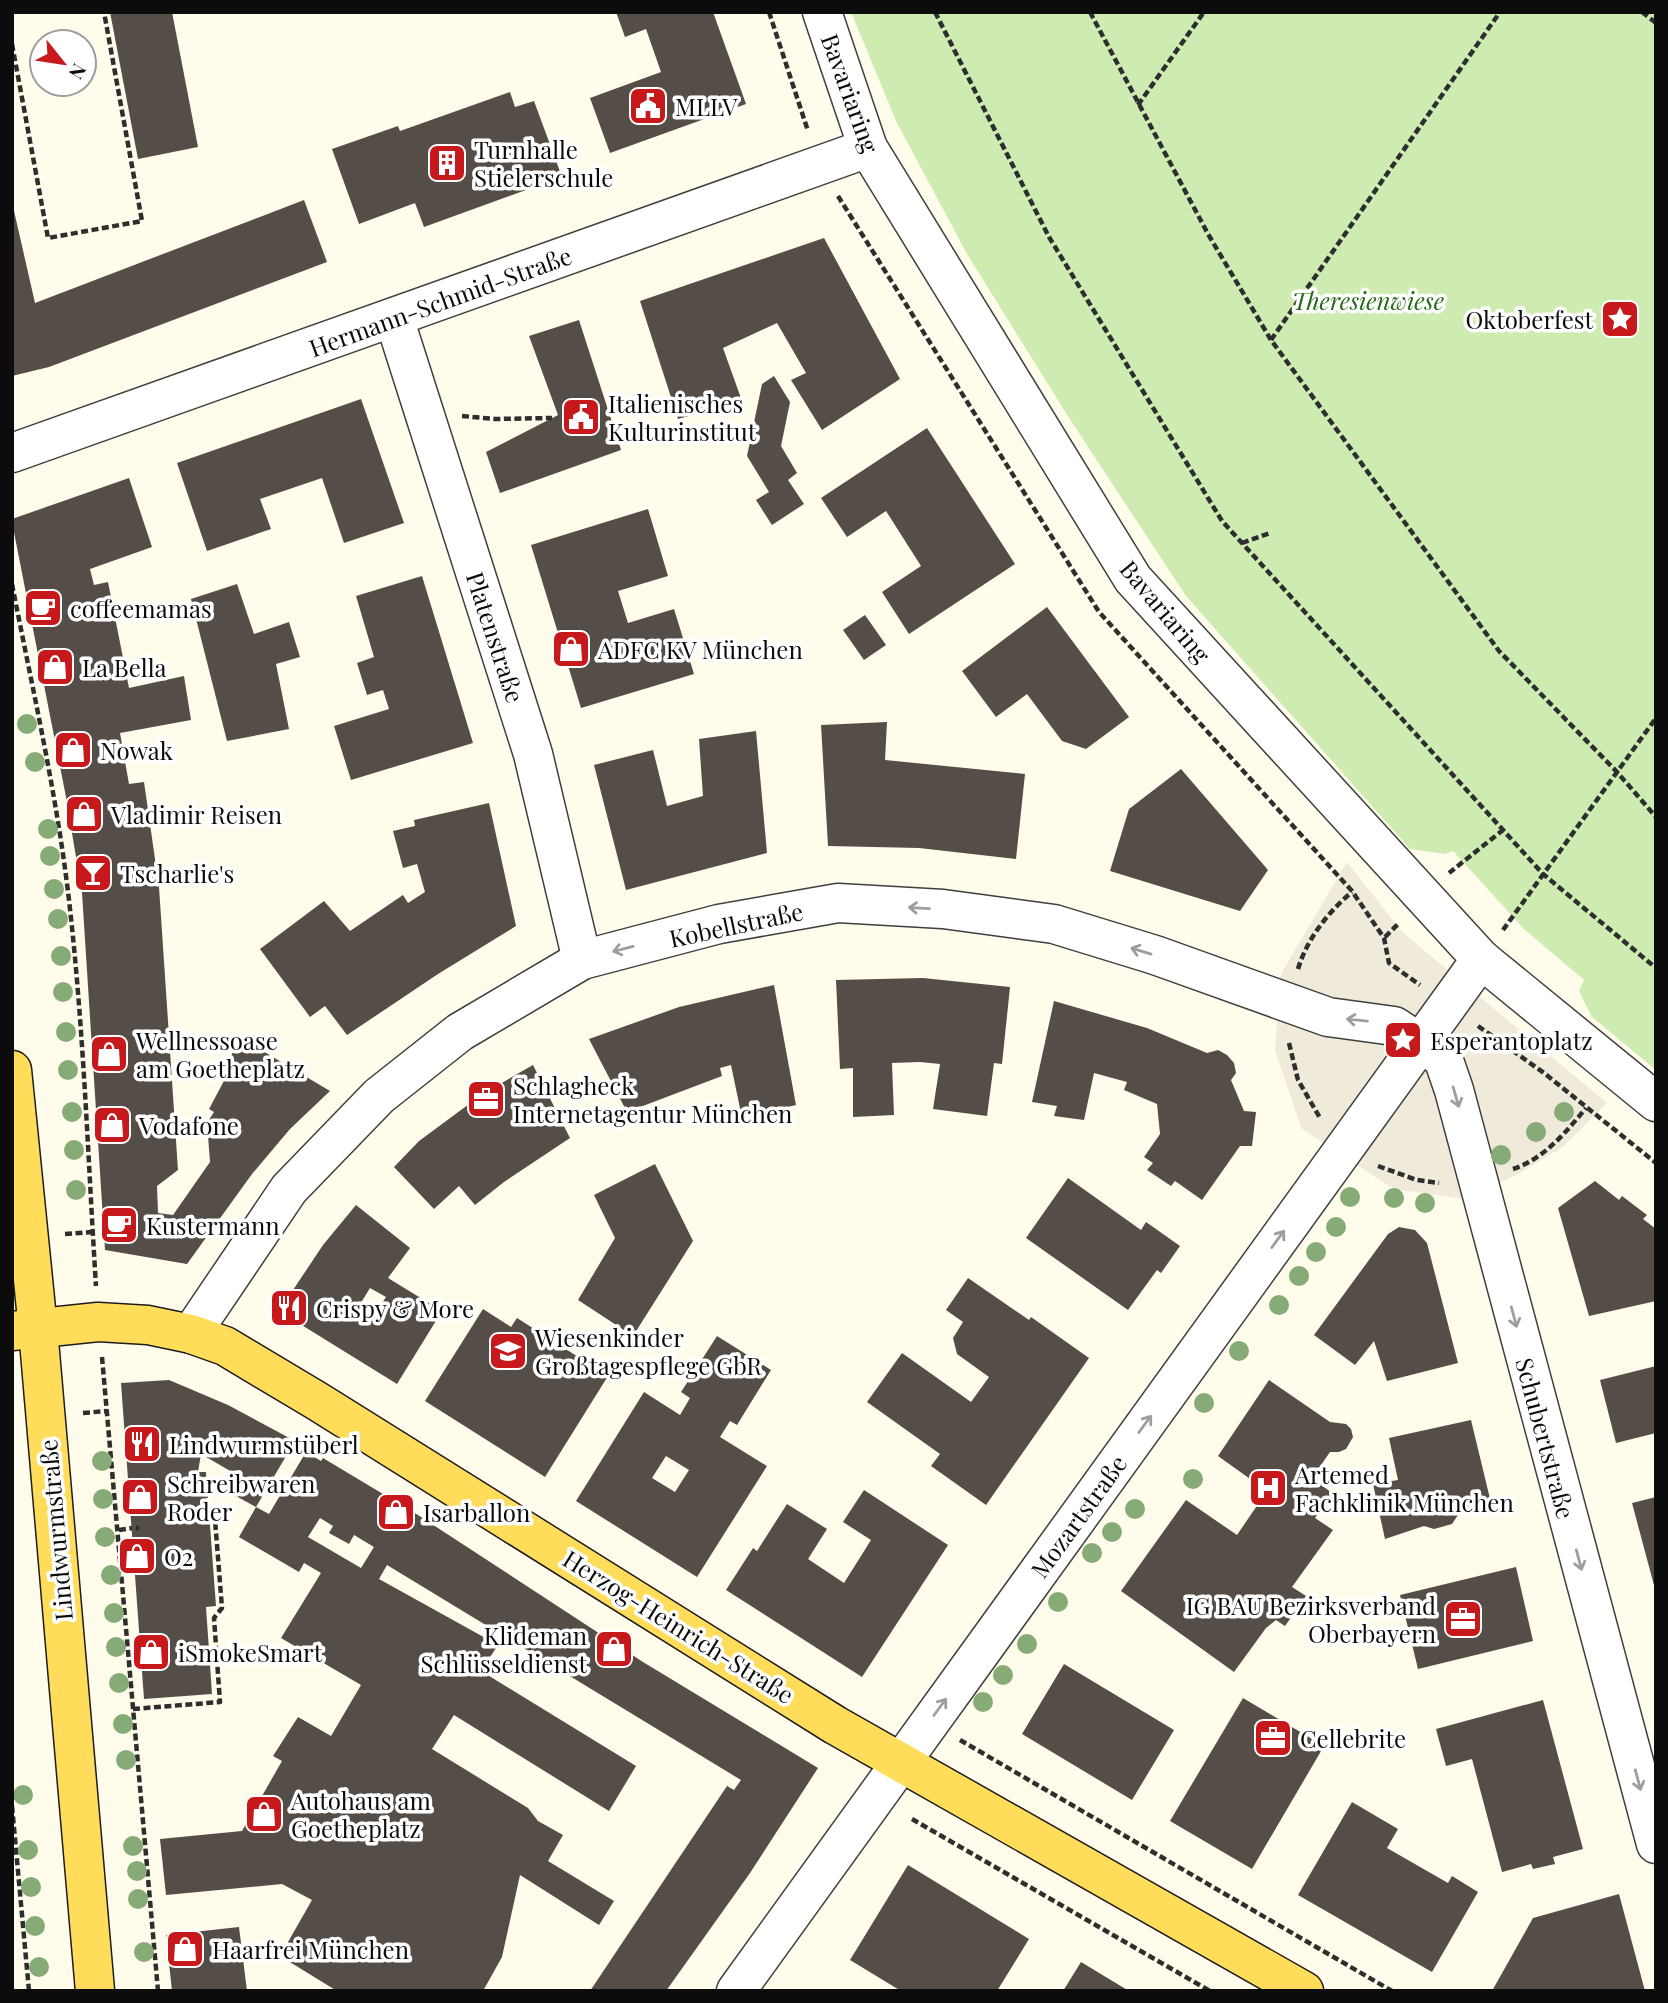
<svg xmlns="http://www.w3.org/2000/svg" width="1668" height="2003" font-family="'Playfair Display',serif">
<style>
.green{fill:#ceecb1}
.plaza{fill:#efeada}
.building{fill:#554d47;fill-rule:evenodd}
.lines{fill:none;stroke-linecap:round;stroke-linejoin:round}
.minor-casing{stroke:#3f3f3f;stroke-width:41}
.major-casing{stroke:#1d1d1d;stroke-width:41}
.path{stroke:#2e2e2e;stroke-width:4.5;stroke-dasharray:7 3.5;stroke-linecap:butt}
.minor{stroke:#fff;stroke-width:38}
.major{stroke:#ffdd5b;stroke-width:38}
.tree{fill:#87ab76}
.oneway{stroke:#9e9e9e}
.labels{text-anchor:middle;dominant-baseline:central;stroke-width:7;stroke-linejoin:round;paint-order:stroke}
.street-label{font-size:24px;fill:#0c0c0c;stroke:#fff}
.poi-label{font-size:24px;fill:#0c0c0c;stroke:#fff;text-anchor:start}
.park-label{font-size:24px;font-style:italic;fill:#256817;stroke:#fff}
</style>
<rect width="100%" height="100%" fill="#fffceb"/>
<path class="green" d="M851,12H1656V1070L1592,1017L1579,991L1584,980L1524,929L1453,851L1445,854L1410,849L1186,596L1071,421L967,254L897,123Z"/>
<path class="plaza" d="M1347,862L1402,932L1607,1103L1563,1147L1516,1175L1465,1199L1394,1189L1302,1129L1275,1051L1281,974Z"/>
<g class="building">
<path d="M110,12H172L198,147L138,159Z"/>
<path d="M616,12H713L746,104L610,153L590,98L661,72L646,29L625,37Z"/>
<path d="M510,92L515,107L534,101L562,177L424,227L415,203L359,224L332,149L398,126L400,131Z"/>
<path d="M304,200L327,262L49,367L12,376V202L35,303Z"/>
<path d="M824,238L900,379L822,430L791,380L806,373L777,323L723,348L742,401L678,419L640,301Z"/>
<path d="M579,320L621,450L500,493L486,452L558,415L529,336Z"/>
<path d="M774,376L790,402L781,446L797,473L788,480L804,504L772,525L756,500L769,492L747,456L762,384Z"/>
<path d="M361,399L404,523L344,543L322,478L260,499L271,529L207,551L177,463Z"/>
<path d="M927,428L1015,564L909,634L882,592L921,566L886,511L847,537L821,498Z"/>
<path d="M129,478L152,547L90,569L94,585L108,582L129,688L184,676L191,720L120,733L129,784L144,782L159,887L178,1170L157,1186L158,1213L173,1215L210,1162L207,1123L214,1112L209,1109L233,1064L228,1061L241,1038L330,1091L290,1129L252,1174L187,1264L105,1250L82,893L66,797L12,522V519Z"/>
<path d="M648,509L668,576L618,591L628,623L674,609L694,674L581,708L531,545Z"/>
<path d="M422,576L473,743L351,780L334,726L389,709L383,690L367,695L357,663L374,657L356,596Z"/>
<path d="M237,584L254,634L289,622L300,657L276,664L289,729L227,741L191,599Z"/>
<path d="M1047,607L1129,717L1086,749L1062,741L1027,694L996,717L962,671Z"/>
<path d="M865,615L886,645L864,660L843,630Z"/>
<path d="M887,722L885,760L1025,774L1016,859L919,848L828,846L821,725Z"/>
<path d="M756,731L767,853L626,890L594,765L653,750L667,806L703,796L699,739Z"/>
<path d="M1181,769L1268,870L1240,911L1110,871L1129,809Z"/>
<path d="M489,803L516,926L438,974L347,1035L325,1006L310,1017L260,949L324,901L350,931L403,895L408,903L425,892L417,864L403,868L393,831L415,826L414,820Z"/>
<path d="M923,978L1010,987L1002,1064L994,1063L987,1116L933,1109L940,1064L920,1062L892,1063L894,1115L853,1117V1068L840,1069L836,980Z"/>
<path d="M774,985L796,1105L742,1118L731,1065L720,1068L722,1076L627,1112L589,1039L679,1007Z"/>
<path d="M1054,1001L1147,1028L1207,1053L1218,1050L1227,1055L1234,1063L1236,1073L1231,1080L1244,1111L1256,1112L1252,1146H1240L1202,1200L1175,1181L1171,1186L1147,1170L1153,1163L1144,1157L1160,1134L1157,1104L1124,1090L1127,1082L1094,1073L1084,1120L1054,1116L1057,1106L1032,1102Z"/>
<path d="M533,1065L570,1138L504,1182L475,1205L459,1186L434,1209L394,1167L419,1141L484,1093Z"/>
<path d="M655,1164L693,1241L633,1336L578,1300L615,1238L594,1195Z"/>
<path d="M1068,1178L1141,1230L1146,1222L1180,1246L1161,1273L1157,1270L1128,1310L1026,1238Z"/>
<path d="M1595,1181L1619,1200L1622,1196L1647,1215L1643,1219L1656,1229V1301L1589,1316L1558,1208Z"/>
<path d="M356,1205L410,1248L388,1278L442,1311L397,1384L279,1311L323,1245ZM370,1288L386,1297L369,1323L354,1314Z"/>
<path d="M1399,1227L1415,1230L1427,1243L1458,1363L1387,1381L1374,1341L1355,1365L1314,1335L1388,1234Z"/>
<path d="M968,1278L1029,1320L1031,1317L1089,1358L986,1505L931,1466L940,1454L867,1402L902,1353L971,1402L989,1377L957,1354L953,1338L963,1322L946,1310Z"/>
<path d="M483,1309L511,1327L517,1318L608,1376L545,1477L425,1401Z"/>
<path d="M717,1336L771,1370L737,1425L730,1421L720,1437L767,1466L697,1577L576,1501L644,1392L680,1415L690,1398L681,1392ZM666,1456L689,1470L675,1492L652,1478Z"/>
<path d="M1656,1366V1433L1616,1443L1600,1380Z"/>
<path d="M169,1380L228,1405L295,1441L256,1507L223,1489L232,1472L201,1454L198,1472H206L216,1606L206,1607L212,1694L144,1699L121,1383Z"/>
<path d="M1269,1380L1330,1422L1346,1424L1351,1429L1353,1437L1346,1449L1339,1452H1330L1312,1478L1332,1493L1315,1518L1333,1530L1292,1587L1306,1596L1285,1626L1276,1620L1266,1628L1234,1672L1121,1591L1186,1500L1237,1535L1267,1491L1218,1456Z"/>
<path d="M1471,1420L1492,1507L1458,1515L1452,1524L1434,1529L1424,1526L1385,1539L1373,1484L1398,1480L1389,1438Z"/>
<path d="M306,1452L321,1461L323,1458L418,1515L643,1662L818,1768L750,1873L666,1991H590L727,1786L734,1790L741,1780L387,1565L379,1579L498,1645L481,1671L636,1766L609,1811L454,1715L432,1749L528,1808L538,1821L563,1835L548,1861L614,1901L599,1925L520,1875L502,1957L483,1991H337L280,1956L312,1900L282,1884L166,1895L160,1839L242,1831L282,1761L273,1756L298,1717L331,1736L361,1685L281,1638L321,1573L304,1563L299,1572L239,1537L256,1507L269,1514ZM320,1518L333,1526L329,1533L349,1544L354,1535L374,1547L361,1568L308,1537Z"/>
<path d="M864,1490L948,1545L862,1677L726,1590L753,1548L757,1551L787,1504L827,1529L808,1559L844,1583L871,1540L843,1522Z"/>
<path d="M1656,1497V1589H1655L1632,1503Z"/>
<path d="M1516,1567L1533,1641L1418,1669L1400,1595Z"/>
<path d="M1064,1664L1174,1730L1132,1800L1022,1734Z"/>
<path d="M1243,1698L1324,1746L1252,1869L1170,1821Z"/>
<path d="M1543,1700L1583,1849L1553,1857L1555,1864L1533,1869L1531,1864L1502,1872L1472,1759L1446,1766L1436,1729Z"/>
<path d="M1352,1802L1398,1829L1387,1848L1448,1883L1452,1876L1478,1892L1432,1972L1298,1895Z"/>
<path d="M908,1865L1029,1939L997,1991H901L850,1960Z"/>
<path d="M1619,1894L1645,1991H1492L1533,1918Z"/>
<path d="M239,1927L247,1991H172L166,1935Z"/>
<path d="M1081,1962L1129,1991H1063Z"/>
</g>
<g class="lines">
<defs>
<g id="minor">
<path d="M822,12L868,148L1133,579L1481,959L1656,1102"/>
<path d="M394,318L533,754L582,960"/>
<path d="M12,453L868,148"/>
<path d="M191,1334L289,1189L379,1096L460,1032L582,960L719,924L838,903L943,909L1054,924L1155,955L1328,1017L1394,1026L1443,1058L1454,1090L1656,1844"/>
<path d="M736,1991L1481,959"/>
</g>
<g id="major">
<path d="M12,1070L38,1329L95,1991"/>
<path d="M12,1331L98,1322L148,1325L191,1334L225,1346L317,1401L835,1725L1304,1991"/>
</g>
</defs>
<use href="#minor" class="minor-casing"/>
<use href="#major" class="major-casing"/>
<g class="path">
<path d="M769,12L808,131"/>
<path d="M935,12L1049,237L1222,521L1543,874L1656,968"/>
<path d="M1090,12L1208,234L1271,340L1499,651L1617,772L1656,817"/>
<path d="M1642,12L1656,23"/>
<path d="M12,44L48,238L142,221L104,12"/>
<path d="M1138,105L1204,12"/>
<path d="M838,196L1099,612L1352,891L1384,938L1389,963L1420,985"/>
<path d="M1271,340L1500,12"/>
<path d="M462,416L495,419L552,418"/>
<path d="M1242,543L1270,533"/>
<path d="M12,584C33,692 58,799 70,909C84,1034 88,1160 96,1286"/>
<path d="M1449,873L1503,830"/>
<path d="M1503,930L1656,718"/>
<path d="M1385,937L1398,924"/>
<path d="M1298,969C1307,939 1328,912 1352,892"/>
<path d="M1478,1026L1544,1073L1656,1163"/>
<path d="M1289,1043L1298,1080L1320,1118"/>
<path d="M1378,1166L1417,1180L1439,1183"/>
<path d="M1513,1169C1544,1159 1566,1132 1586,1108"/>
<path d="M65,1234L92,1232"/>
<path d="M102,1357L158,1991"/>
<path d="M83,1413L107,1411"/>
<path d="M136,1528H139"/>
<path d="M119,1530L132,1528"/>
<path d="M133,1709L220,1702L214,1618L222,1608L214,1507"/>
<path d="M960,1740L1392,1991"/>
<path d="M12,1806L29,1991"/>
<path d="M912,1819L1210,1991"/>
</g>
<use href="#minor" class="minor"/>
<use href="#major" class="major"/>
</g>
<g class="tree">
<circle cx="27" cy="724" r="10"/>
<circle cx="35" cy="762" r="10"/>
<circle cx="48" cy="829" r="10"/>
<circle cx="50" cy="856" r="10"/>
<circle cx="54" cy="889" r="10"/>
<circle cx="58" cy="919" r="10"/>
<circle cx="61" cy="956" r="10"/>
<circle cx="63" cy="992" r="10"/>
<circle cx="66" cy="1032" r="10"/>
<circle cx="68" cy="1070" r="10"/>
<circle cx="72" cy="1112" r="10"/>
<circle cx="1564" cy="1112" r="10"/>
<circle cx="1536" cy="1132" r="10"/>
<circle cx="74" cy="1150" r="10"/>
<circle cx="1501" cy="1155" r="10"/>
<circle cx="76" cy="1190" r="10"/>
<circle cx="1350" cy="1197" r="10"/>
<circle cx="1394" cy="1198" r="10"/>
<circle cx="1425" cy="1203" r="10"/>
<circle cx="1336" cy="1227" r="10"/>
<circle cx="1316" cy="1252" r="10"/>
<circle cx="1299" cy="1276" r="10"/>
<circle cx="1279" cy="1305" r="10"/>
<circle cx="1239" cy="1351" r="10"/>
<circle cx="1204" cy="1403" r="10"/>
<circle cx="102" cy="1461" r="10"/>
<circle cx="1193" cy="1479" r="10"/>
<circle cx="103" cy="1499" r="10"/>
<circle cx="1135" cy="1509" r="10"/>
<circle cx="1112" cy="1532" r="10"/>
<circle cx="105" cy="1537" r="10"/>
<circle cx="1092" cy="1553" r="10"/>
<circle cx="111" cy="1575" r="10"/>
<circle cx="1058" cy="1602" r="10"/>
<circle cx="114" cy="1613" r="10"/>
<circle cx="1027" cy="1644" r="10"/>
<circle cx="116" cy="1647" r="10"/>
<circle cx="1003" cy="1675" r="10"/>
<circle cx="119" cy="1683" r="10"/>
<circle cx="983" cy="1702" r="10"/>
<circle cx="123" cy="1724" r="10"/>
<circle cx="126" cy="1760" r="10"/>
<circle cx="23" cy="1795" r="10"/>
<circle cx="133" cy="1846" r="10"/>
<circle cx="28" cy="1850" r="10"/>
<circle cx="137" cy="1871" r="10"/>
<circle cx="31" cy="1887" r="10"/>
<circle cx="138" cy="1899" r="10"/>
<circle cx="35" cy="1926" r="10"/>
<circle cx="144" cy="1952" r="10"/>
<circle cx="39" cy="1967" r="10"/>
</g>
<defs><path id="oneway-shaft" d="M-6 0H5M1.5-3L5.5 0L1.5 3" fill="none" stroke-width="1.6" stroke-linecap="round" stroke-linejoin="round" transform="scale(1.75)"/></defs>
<g class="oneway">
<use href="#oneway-shaft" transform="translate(919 908) rotate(-177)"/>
<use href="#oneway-shaft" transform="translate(623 949) rotate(165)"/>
<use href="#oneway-shaft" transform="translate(1141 951) rotate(-163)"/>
<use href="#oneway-shaft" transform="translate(1357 1020) rotate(-174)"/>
<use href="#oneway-shaft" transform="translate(1456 1097) rotate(74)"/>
<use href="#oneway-shaft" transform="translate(1278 1239) rotate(-54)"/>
<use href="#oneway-shaft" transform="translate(1514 1317) rotate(75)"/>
<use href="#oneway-shaft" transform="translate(1145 1424) rotate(-54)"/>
<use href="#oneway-shaft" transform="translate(1579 1560) rotate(75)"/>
<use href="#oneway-shaft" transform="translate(940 1707) rotate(-54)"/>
<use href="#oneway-shaft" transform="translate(1638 1780) rotate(75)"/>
</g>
<defs>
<symbol id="civic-square" viewBox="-11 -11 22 22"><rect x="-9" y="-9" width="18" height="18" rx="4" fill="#c7191b" stroke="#fff"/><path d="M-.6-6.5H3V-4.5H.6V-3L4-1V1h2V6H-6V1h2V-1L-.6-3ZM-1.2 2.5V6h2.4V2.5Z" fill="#fff"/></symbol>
<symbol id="building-square" viewBox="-11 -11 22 22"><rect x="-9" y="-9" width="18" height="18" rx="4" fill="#c7191b" stroke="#fff"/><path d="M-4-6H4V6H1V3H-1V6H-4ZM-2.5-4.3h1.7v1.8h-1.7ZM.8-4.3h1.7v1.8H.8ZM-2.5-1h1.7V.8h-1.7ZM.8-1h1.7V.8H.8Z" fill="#fff"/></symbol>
<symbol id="sight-square" viewBox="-11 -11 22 22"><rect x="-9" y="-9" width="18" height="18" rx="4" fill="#c7191b" stroke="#fff"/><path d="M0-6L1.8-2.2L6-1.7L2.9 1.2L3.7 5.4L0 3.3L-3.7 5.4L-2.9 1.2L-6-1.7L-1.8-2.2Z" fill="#fff"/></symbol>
<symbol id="cafe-square" viewBox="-11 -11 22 22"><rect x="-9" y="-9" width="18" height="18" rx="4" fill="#c7191b" stroke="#fff"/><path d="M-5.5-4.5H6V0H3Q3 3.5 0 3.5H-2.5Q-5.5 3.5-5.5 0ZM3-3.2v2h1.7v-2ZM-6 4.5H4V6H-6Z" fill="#fff"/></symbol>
<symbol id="shop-square" viewBox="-11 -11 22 22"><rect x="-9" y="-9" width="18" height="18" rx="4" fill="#c7191b" stroke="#fff"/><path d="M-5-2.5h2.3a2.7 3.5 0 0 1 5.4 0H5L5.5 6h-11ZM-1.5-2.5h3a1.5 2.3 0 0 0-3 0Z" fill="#fff"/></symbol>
<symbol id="bar-square" viewBox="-11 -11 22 22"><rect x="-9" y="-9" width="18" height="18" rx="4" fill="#c7191b" stroke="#fff"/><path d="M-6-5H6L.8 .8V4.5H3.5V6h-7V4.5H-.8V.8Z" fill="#fff"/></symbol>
<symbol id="office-square" viewBox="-11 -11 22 22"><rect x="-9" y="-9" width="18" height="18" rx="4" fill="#c7191b" stroke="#fff"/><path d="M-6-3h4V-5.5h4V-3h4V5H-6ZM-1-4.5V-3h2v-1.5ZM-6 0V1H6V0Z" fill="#fff"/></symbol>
<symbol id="restaurant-square" viewBox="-11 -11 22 22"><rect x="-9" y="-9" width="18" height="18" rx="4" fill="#c7191b" stroke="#fff"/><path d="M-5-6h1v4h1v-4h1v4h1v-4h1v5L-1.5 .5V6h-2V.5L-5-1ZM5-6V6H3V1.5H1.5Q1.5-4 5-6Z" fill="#fff"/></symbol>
<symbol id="school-square" viewBox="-11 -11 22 22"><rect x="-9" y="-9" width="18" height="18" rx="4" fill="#c7191b" stroke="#fff"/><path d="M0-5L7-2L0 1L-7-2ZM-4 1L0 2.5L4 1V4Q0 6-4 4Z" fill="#fff"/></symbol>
<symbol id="hospital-square" viewBox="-11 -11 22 22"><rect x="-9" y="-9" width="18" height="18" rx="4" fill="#c7191b" stroke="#fff"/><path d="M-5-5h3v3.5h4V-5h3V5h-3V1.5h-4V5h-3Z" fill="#fff"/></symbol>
</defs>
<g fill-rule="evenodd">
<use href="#civic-square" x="626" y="84" width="44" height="44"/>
<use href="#building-square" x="425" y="141" width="44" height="44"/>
<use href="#sight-square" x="1598" y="297" width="44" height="44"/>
<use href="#civic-square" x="559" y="395" width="44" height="44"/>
<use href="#cafe-square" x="21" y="586" width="44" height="44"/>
<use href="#shop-square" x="549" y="627" width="44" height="44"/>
<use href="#shop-square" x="33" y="645" width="44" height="44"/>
<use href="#shop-square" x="51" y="728" width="44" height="44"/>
<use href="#shop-square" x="62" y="792" width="44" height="44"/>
<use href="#bar-square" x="71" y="851" width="44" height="44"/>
<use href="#sight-square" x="1381" y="1018" width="44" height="44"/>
<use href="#shop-square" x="87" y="1032" width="44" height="44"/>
<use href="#office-square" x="464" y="1077" width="44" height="44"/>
<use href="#shop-square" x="90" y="1103" width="44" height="44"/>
<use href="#cafe-square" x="97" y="1203" width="44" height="44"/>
<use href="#restaurant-square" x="267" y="1286" width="44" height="44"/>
<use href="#school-square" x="486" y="1329" width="44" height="44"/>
<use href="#restaurant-square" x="120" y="1422" width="44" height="44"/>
<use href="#hospital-square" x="1246" y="1466" width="44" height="44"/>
<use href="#shop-square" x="118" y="1475" width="44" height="44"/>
<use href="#shop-square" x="374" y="1490" width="44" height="44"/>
<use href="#shop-square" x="115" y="1534" width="44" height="44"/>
<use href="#office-square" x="1441" y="1597" width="44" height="44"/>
<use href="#shop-square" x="592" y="1627" width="44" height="44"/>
<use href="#shop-square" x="129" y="1630" width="44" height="44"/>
<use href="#office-square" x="1251" y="1716" width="44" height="44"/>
<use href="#shop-square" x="242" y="1792" width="44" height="44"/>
<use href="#shop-square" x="163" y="1927" width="44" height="44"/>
</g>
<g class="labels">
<g class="street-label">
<text transform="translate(851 93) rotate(70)">Bavariaring</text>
<text transform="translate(440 301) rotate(-20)">Hermann-Schmid-Straße</text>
<text transform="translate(1166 611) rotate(50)">Bavariaring</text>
<text transform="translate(496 637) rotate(72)">Platenstraße</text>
<text transform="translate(736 924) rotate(-12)">Kobellstraße</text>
<text transform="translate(1546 1438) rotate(75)">Schubertstraße</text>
<text transform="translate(1078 1516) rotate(-54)">Mozartstraße</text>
<text transform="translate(55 1530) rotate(-95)">Lindwurmstraße</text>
<text transform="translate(679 1626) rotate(32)">Herzog-Heinrich-Straße</text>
</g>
<g class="poi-label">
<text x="675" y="106">MLLV</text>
<text x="474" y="149">Turnhalle<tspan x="474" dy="28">Stielerschule</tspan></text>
<text x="1593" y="319" text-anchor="end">Oktoberfest</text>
<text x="608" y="403">Italienisches<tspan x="608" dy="28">Kulturinstitut</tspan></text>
<text x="70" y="608">coffeemamas</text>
<text x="598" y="649">ADFC KV München</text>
<text x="82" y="667">La Bella</text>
<text x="100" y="750">Nowak</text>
<text x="111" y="814">Vladimir Reisen</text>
<text x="120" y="873">Tscharlie's</text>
<text x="136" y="1040">Wellnessoase<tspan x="136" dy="28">am Goetheplatz</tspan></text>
<text x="1430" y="1040">Esperantoplatz</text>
<text x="513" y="1085">Schlagheck<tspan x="513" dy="28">Internetagentur München</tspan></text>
<text x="139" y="1125">Vodafone</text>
<text x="146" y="1225">Kustermann</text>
<text x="316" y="1308">Crispy &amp; More</text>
<text x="535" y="1337">Wiesenkinder<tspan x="535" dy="28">Großtagespflege GbR</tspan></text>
<text x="169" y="1444">Lindwurmstüberl</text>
<text x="1295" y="1474">Artemed<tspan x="1295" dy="28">Fachklinik München</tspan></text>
<text x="167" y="1483">Schreibwaren<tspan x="167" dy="28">Roder</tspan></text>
<text x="423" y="1512">Isarballon</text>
<text x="164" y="1556">O2</text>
<text x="1436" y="1605" text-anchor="end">IG BAU Bezirksverband<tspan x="1436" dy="28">Oberbayern</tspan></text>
<text x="587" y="1635" text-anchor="end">Klideman<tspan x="587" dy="28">Schlüsseldienst</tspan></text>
<text x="178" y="1652">iSmokeSmart</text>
<text x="1300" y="1738">Cellebrite</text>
<text x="291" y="1800">Autohaus am<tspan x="291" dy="28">Goetheplatz</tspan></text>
<text x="212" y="1949">Haarfrei München</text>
</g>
<g class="park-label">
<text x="1368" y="300">Theresienwiese</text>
</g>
</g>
<rect width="1668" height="2003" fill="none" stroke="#0c0c0c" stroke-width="28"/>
<g transform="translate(63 63) rotate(120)"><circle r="33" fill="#ffffff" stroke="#9e9e9e" stroke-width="2"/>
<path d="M0-5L12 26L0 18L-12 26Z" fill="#c7191b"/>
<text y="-10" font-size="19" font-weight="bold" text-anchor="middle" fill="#0c0c0c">N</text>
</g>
</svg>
